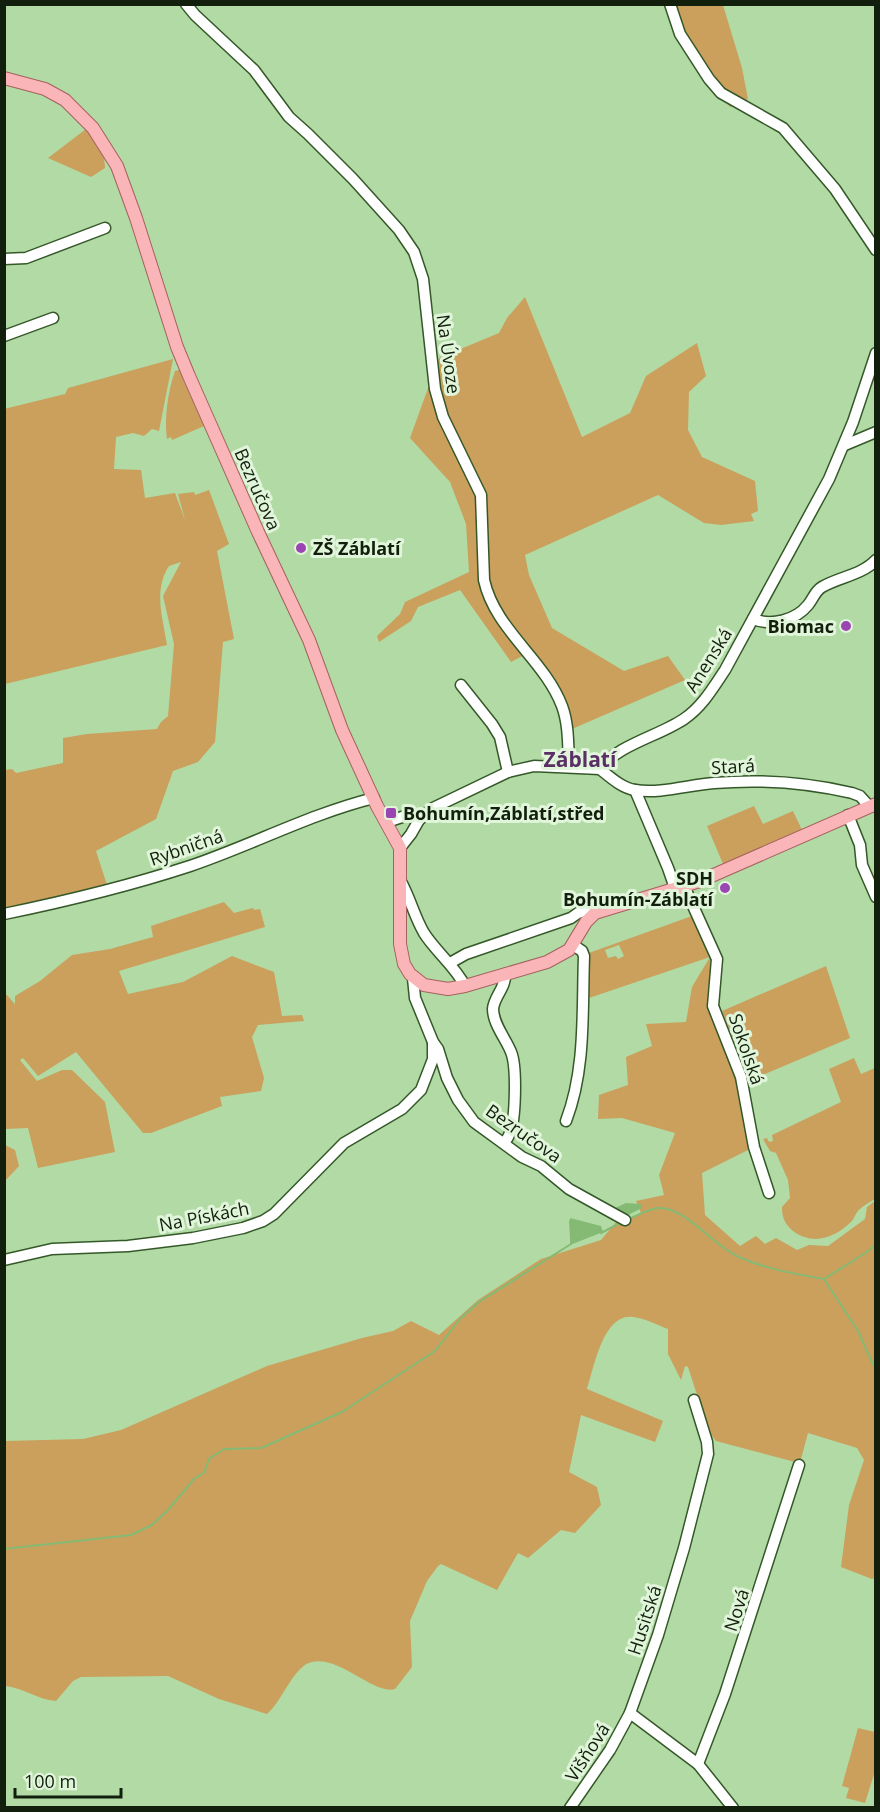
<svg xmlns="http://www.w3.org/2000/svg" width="880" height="1812" font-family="'Open Sans',sans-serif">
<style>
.green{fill:#caa05c;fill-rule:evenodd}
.water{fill:#85ba75}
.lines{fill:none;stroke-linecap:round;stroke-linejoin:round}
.stream{stroke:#85ba75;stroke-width:2}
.minor-casing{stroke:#355829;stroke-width:13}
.major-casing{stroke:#a5615d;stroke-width:14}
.minor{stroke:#fff;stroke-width:10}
.major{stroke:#f9b5b8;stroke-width:12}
.poi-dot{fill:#9b45b2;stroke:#e0f5da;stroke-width:2}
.labels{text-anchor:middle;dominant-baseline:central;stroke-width:6;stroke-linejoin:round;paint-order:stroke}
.street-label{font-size:18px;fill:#111f0c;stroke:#e0f5da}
.poi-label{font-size:18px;font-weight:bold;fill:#111f0c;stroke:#e0f5da;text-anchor:start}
.quarter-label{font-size:21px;font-weight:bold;fill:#592f65;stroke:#e0f5da}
</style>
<rect width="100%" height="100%" fill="#b2daa5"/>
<g class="green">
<path d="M666,5H723L742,68L748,99L730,107L696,66Z"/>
<path d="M86,129L104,156L105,168L91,177L48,158Z"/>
<path d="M525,297L582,437L630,413L646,376L697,343L706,376L689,392L688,430L702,457L755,481L758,511L751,514L754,521L721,525L704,523L658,495L525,555L529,575L552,628L624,671L668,656L685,680L572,729L532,651L511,662L460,590L418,607L411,621L379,642L377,636L400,614L405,602L469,572L466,524L450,482L410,438L439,358L499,333L507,318Z"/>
<path d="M173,359L159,431L152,429L144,436L133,433L116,437L114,469L141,470L145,498L175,493L185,520L178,494L194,492L195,495L209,490L229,544L217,551L234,639L223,642L215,742L198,762L173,771L156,819L96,851L107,885L5,909V770L12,769L16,773L63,763V738L87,734L157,729L161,722L168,716L174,644L163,596L181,562L169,566C153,590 163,619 167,645L5,684L4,409L65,394L68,388Z"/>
<path d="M179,370L204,426L172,440L171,437L167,439C164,418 168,391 175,371Z"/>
<path d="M754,806L763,824L793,811L802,830L723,864L707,826Z"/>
<path d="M224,902L234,913L253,908L254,910L260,909L265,927L119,971L128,994L183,982L232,956L274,972L282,1016L302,1015L304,1021L258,1025L252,1037L264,1078L261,1091L220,1097L222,1106L151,1133H143L76,1052L38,1076L23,1058L20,1060L37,1081L62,1070H72L105,1102L115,1152L38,1168L28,1128L5,1129V993L15,1004V996L40,981L72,955L110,949L153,937L151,926Z"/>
<path d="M692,916L711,956L709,1004L737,1077L750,1149L702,1173L705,1215L740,1246L756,1236L765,1244L776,1238L797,1250L809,1245L828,1246L865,1219L867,1207L875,1201V1578L872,1579L841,1567L849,1505L864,1460L857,1448L808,1433L801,1459H796L795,1462L716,1441L709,1432L688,1367L685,1366L681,1380L668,1354V1329C657,1325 645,1318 633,1317C603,1313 594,1368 587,1389L663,1421L655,1442L581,1415L569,1472L597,1487L601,1505L575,1533L561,1530L528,1558L518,1553L497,1590L441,1564L438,1566L427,1581L410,1621L412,1667L395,1689C373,1695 341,1656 312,1662C294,1665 282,1702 267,1714L219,1699L168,1676L81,1677L73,1681L56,1701C38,1700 22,1687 5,1686V1441L83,1439L121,1430L267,1366L362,1338L393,1331L411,1321L439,1335L478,1300L541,1259L601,1240L617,1221H624L641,1213L636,1201L664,1195L659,1175L675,1133L622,1118L598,1119L599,1095L628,1085L626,1057L652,1046L646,1024L686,1022L692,987L710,957L586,999V954ZM619,945L624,956L618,959L616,956L608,958L605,950Z"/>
<path d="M826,966L850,1038L751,1080L722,1011Z"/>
<path d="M854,1058L861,1074L875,1068V1199C870,1202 864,1205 860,1209C856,1212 855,1217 852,1221C835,1238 813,1246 793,1231C785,1224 782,1218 782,1207L790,1198L788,1180L776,1153L770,1151L763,1139L767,1138L769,1142L773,1141L772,1135L841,1102L829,1069Z"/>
<path d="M5,1145L15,1150L19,1166L5,1181Z"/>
<path d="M858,1728L875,1732V1771L865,1803L846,1798L849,1788L842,1786Z"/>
</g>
<g class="water">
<path d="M626,1203L641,1204L642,1208L626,1216L613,1209Z"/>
<path d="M570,1218L601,1226L603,1232L570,1245Z"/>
</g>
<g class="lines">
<g class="stream">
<path d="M628,1219C637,1216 648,1209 658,1208C685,1206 713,1246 739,1257C766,1269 795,1274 824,1279L867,1252L876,1244"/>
<path d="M601,1233L620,1223"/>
<path d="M571,1238L570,1221H574"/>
<path d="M824,1279L858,1331L876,1371"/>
<path d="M4,1549L131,1535L152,1525L168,1510L194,1479L204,1473L209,1459L224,1449L261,1448L342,1412L435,1351L460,1319L479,1302L571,1244"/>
</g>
<defs>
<g id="minor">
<path d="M186,4L195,15L254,70L289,117L308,134L353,179L399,230L414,252L423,279L435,389L443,417L481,495L484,580C495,630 544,659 562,706C569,725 568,746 569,766"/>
<path d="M670,4L680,34L709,79L721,93L783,128L835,189L876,250"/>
<path d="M4,259L26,258L105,228"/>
<path d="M4,336L53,318"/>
<path d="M845,445L876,432"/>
<path d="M753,619C771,626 795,621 808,605C813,599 815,591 822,587C839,577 862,575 876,560"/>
<path d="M461,685L492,724L500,737L508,772"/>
<path d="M600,769C610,777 622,788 635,790C660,794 689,785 714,783C761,779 805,782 852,793L860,796L869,806"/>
<path d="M635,790L668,868L675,888"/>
<path d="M848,815L860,845L862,865L876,897"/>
<path d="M387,822L408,815L419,820"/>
<path d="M400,848L411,834L419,820L433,808L508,772L534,766L600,769C617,745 659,736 684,719C702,707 713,688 725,670L829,479L853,422L876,353"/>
<path d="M400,880C410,897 414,916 424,933C436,952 455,966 465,986"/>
<path d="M684,886L717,959L713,1006L741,1077L754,1147L769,1193"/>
<path d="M4,914C67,901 129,886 190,866C252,845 310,814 374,798"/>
<path d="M450,963L466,954L571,918L578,913L587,910L595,913"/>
<path d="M413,978L415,998L433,1042L438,1049L447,1078L458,1100L474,1122L522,1157L541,1166L569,1189L625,1220"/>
<path d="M566,1121C586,1069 582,1011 584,956L582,951L573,945"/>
<path d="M504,1143C506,1140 508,1138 509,1135C516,1122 517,1066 511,1052C506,1039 493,1024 493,1009C494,996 506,988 505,974"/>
<path d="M4,1260L52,1249L128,1246L193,1238L243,1228L263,1221L274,1214L344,1143L402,1109L421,1090L433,1059V1042"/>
<path d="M630,1713L698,1764L733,1808"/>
<path d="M698,1764L725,1694L799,1465"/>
<path d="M570,1808L610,1750L630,1713L658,1635L684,1548L708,1454L707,1442L694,1400"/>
</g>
<path id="major" d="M4,78L45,89L65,100L93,128L117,166L136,218L177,347L189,376L258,532L309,640L342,730L377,806L400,848V944L404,964L410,974L424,985L448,989L465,986L547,962L569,950L586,922L595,913L700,881L876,804"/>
</defs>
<use href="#minor" class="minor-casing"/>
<use href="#major" class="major-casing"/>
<use href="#minor" class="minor"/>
<use href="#major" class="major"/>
</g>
<g class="poi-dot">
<circle cx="301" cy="548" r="6"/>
<circle cx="846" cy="626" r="6"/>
<rect x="385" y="807" width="12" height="12" rx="3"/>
<circle cx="725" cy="888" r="6"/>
</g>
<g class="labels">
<g class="street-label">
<text transform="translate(449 354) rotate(82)">Na Úvoze</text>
<text transform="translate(258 489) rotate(66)">Bezručova</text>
<text transform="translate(708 660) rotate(-58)">Anenská</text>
<text transform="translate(733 766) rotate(-3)">Stará</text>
<text transform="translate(186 847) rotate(-19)">Rybničná</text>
<text transform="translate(747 1049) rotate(71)">Sokolská</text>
<text transform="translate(524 1133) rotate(35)">Bezručova</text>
<text transform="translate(204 1216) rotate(-11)">Na Pískách</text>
<text transform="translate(736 1610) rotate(-72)">Nová</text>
<text transform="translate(644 1620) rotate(-72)">Husitská</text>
<text transform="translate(587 1752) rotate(-57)">Višňová</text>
</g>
<g class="poi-label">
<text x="313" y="548">ZŠ Záblatí</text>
<text x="834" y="626" text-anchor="end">Biomac</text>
<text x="403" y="813">Bohumín,Záblatí,střed</text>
<text x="713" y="878" text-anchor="end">SDH<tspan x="713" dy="21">Bohumín-Záblatí</tspan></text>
</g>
<g class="quarter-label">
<text x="580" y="759">Záblatí</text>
</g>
</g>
<rect width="880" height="1812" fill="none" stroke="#111f0c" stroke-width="12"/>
<path d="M15 1788v9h106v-9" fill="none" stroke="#111f0c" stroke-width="3"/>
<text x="24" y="1788" font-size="18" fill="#111f0c" stroke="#e0f5da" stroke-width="4.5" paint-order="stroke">100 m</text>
</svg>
